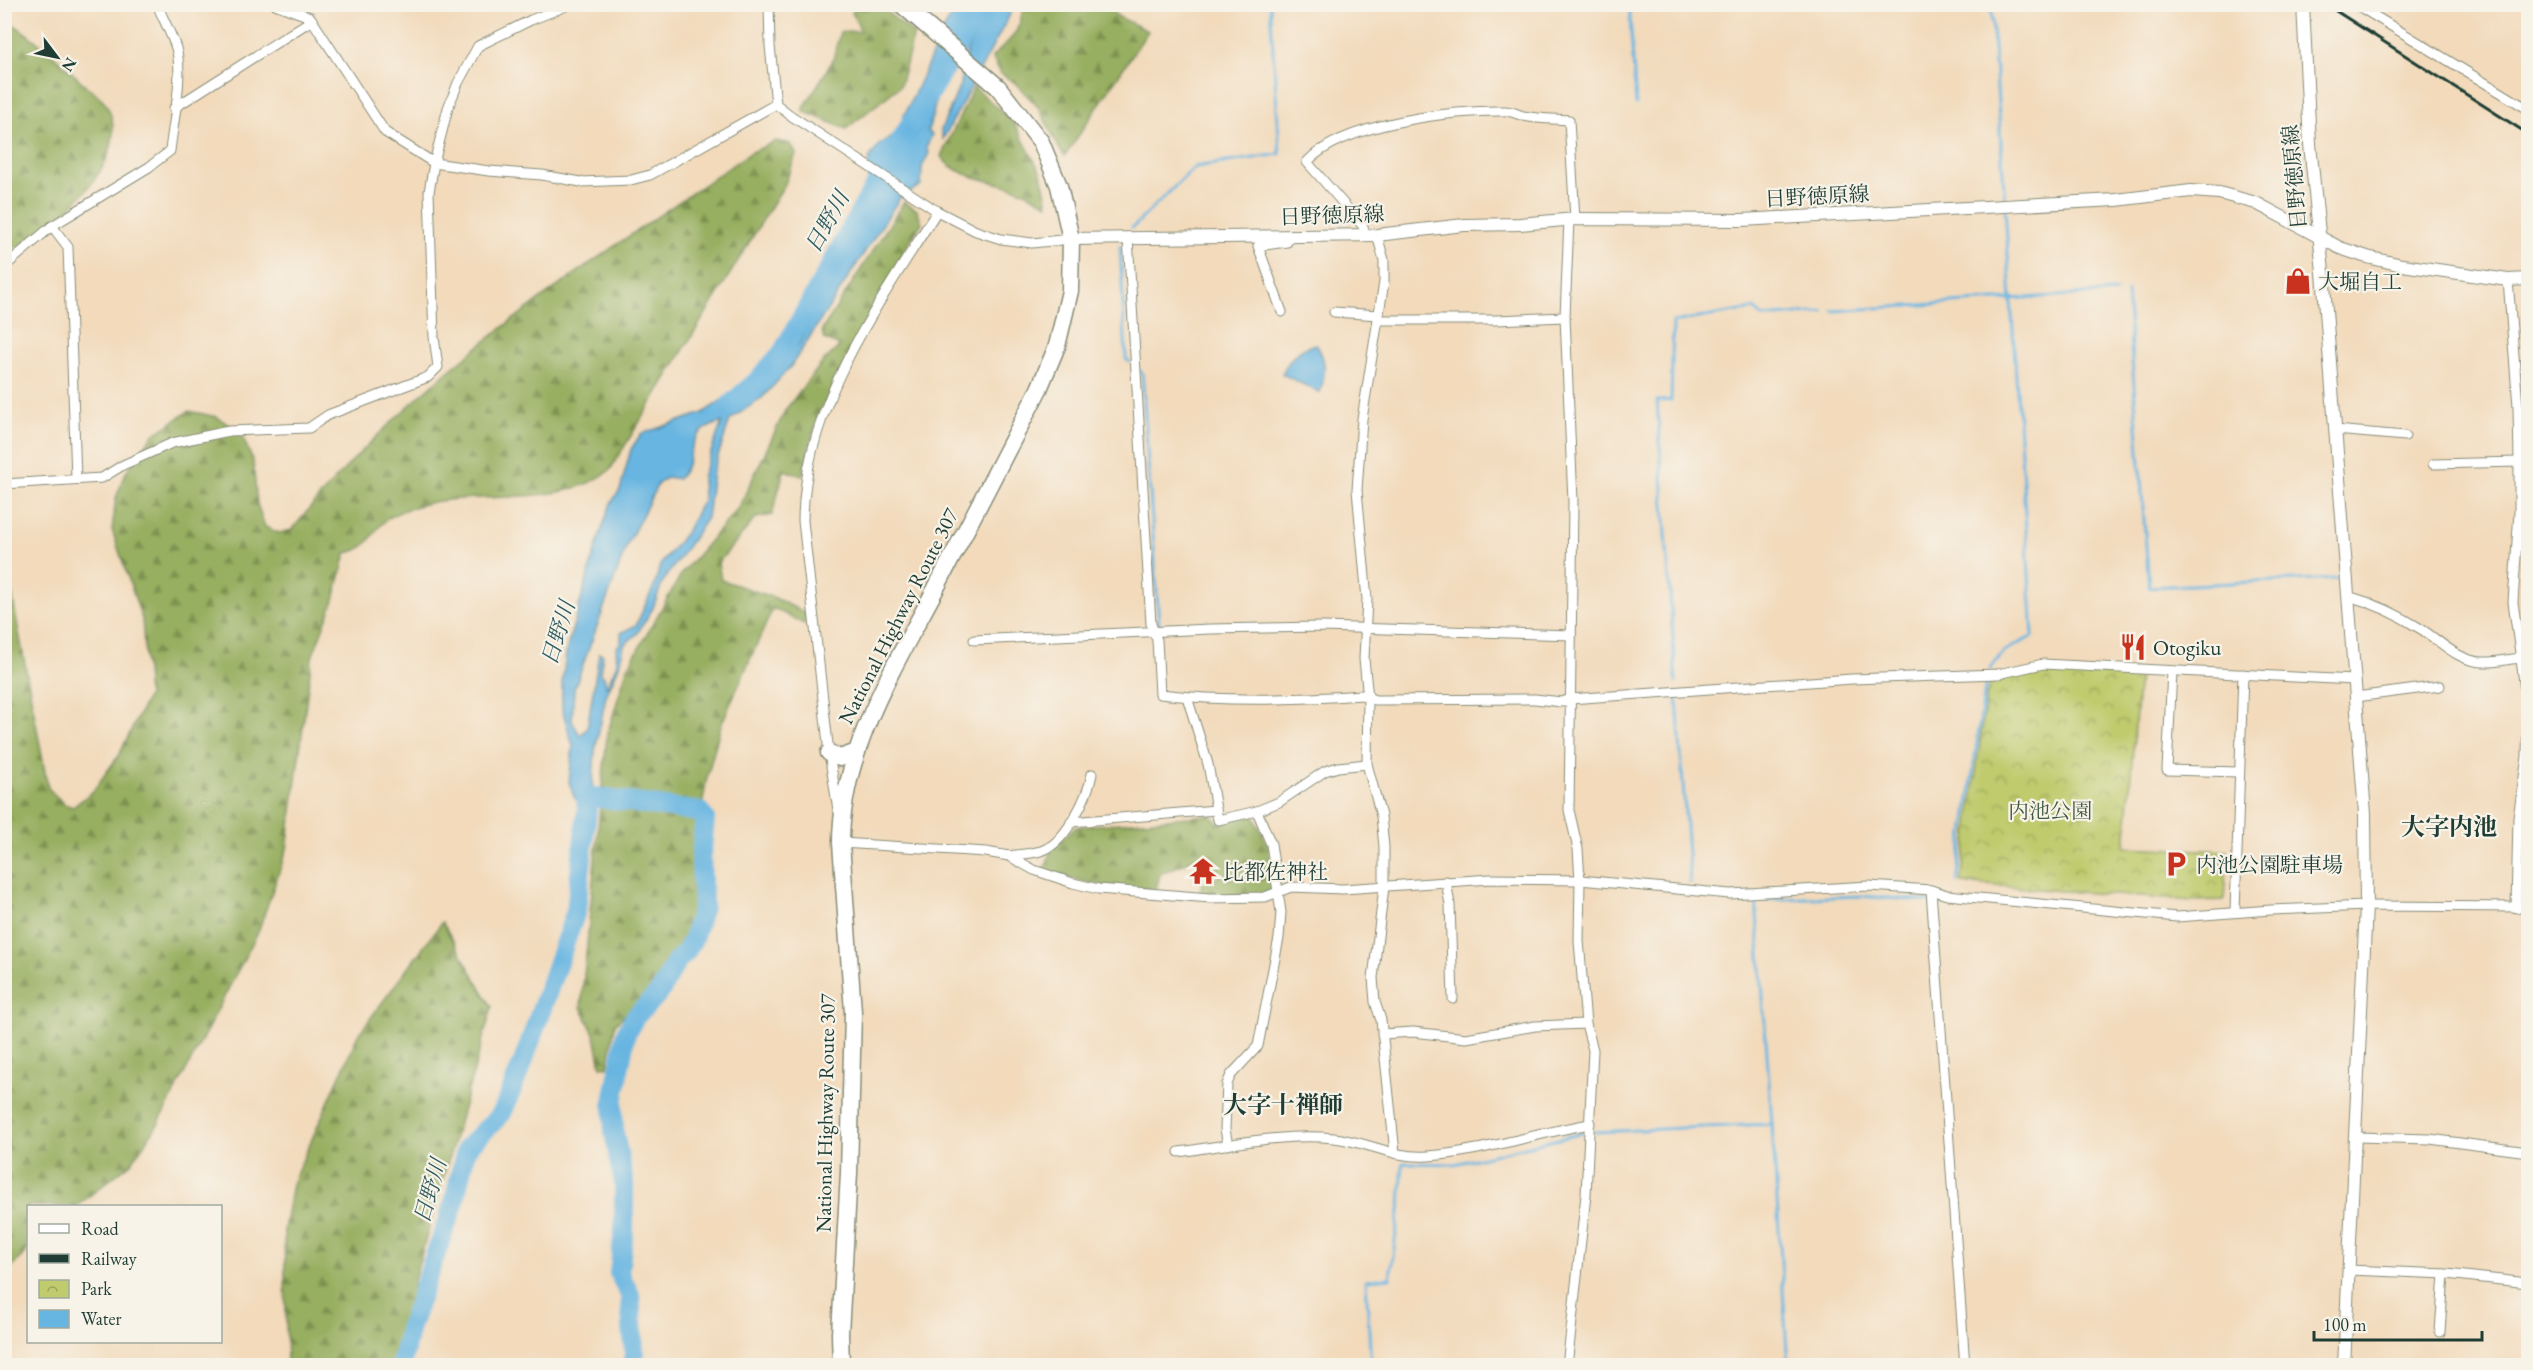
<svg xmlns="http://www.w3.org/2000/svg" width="2533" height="1370" font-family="'EB Garamond','Noto Serif JP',serif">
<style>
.forest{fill:url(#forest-firs);stroke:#5b764a;stroke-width:1.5}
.park{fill:url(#park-crowns);stroke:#6f8450;stroke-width:1.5}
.water{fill:#67b5e1;stroke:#43798a;stroke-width:1.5;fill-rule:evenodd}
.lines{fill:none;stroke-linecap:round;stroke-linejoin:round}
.stream{stroke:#67b5e1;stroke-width:3}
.river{stroke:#67b5e1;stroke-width:20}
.street-casing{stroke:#888c78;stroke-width:11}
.secondary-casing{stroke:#888c78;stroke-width:14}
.highway-casing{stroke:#888c78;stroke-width:19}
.street{stroke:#fff;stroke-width:9}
.secondary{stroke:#fff;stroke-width:12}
.highway{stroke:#fff;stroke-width:16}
.rail{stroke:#1f3d34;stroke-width:3}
.labels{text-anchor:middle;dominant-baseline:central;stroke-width:4.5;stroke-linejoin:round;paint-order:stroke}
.street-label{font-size:21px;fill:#1f3d34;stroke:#f7f3e8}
.poi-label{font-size:21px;fill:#1f3d34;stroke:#f7f3e8;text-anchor:start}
.park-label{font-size:21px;fill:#3f593f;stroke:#f7f3e8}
.water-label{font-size:22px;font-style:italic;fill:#315b5f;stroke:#f7f3e8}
.quarter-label{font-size:24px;font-weight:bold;fill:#1f3d34;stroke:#f7f3e8}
</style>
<defs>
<pattern id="forest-firs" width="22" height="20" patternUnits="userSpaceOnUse" patternTransform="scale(1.5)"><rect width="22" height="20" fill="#97af60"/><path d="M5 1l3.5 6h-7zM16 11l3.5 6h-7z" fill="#7b9050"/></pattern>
<pattern id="park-crowns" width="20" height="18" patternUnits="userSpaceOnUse" patternTransform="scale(1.5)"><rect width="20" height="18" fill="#bfcb6d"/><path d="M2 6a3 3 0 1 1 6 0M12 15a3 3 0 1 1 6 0" fill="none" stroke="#9ba65a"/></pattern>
</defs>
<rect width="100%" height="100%" fill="#f7f3e8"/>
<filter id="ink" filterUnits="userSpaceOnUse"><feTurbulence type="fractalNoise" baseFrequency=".0167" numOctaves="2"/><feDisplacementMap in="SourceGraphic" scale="12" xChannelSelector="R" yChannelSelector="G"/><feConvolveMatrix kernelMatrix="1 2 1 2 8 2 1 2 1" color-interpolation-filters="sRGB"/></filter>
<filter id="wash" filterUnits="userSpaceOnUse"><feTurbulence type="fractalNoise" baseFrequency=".008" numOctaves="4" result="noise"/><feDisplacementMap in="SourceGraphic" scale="24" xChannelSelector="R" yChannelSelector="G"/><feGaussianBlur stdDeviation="1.35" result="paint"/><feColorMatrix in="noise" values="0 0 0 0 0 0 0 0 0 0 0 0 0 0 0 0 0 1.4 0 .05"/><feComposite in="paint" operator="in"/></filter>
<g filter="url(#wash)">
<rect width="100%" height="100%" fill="#f2dabb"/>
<g class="forest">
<path d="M861,5H878L914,34L900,86L846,129L802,111L833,60L840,32L861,31L852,12Z"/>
<path d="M1023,5H1112L1111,9L1117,16L1148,31L1065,156L1060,150L1039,108L1014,82L1000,73L992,57C1011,39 1021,33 1023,5Z"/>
<path d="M4,18C35,38 60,61 86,86C92,91 102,97 106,104C139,162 49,232 5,253Z"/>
<path d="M974,87L1014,123L1041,173L1048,204C1038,199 1028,193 1018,189C996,181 954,178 941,156Z"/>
<path d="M776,141L791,144L796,154L785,184L610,470C559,511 477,488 417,506C408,508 394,514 387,519C368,534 374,547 346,553L334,600L312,657L287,849L258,932L158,1124L131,1163L77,1206H28V1250L5,1274L4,552L48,788L64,804L73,807L93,791L119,755L148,696L142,619L112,530L116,498L126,472L153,435L189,411L217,417L241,433L253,461L257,504L265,527L279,533L292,530C415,373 588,265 750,153Z"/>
<path d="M904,202L917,210L922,223L908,244L818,415L802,476L784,470L772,515L756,518L718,563L721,580L773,597L807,614L804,624L773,608L721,725L707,777L696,841V908L684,948L667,962L652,990L615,1024L608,1067L601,1066L595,1036L581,1007L607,735L627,669L682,573L739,507L786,409L823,362L840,346L824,339L822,330Z"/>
<path d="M1211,815L1218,824L1253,815L1268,845L1275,890L1260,896H1199L1202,883L1219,877L1213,856H1202L1160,874L1156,890L1098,885L1044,872L1051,850L1075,827Z"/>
<path d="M442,922L492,1007L414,1280L404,1365H287L284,1230L292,1184L358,1035Z"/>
</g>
<path class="park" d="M2040,671L2139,675L2125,847L2227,851L2224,900L2193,901L1961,883L1986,698L1991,680Z"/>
<g class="water">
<path d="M959,5H984L958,41L933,89L936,102L928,131L932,135L926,148L929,153L922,167L921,185L899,199L791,366L763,397L730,420L713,471L707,518L662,583L653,608L637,634L624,645L621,661L606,696L595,751L590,823H585L584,809L574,797L569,782L573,746L562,709V682L567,648L600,534L611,503L620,490L631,449L641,434L703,413L722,400L757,384L799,344L832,272L869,201L870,181L866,171L870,157L880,144L895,135L945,27ZM923,96L928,102C923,118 918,140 901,148L899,138ZM722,422L702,477L703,500L686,532L660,565L655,584L636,625L621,633V642L616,648L617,663L607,687L605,679L600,672L603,655L599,653L587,729L580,735L572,721L574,689L627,545L658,484L667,477L678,479C699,457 680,434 722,422Z"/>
<path d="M991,5H1015L943,139L941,130L960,85L968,48Z"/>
<path d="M1316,344C1327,361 1326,373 1320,393L1282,374C1289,358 1299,348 1316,344Z"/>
</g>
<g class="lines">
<g class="stream">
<path d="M1629,4L1636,104"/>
<path d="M1991,4L2005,202"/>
<path d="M1132,228L1195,167L1280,154L1270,4"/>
<path d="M1120,246L1126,359L1130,362"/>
<path d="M2127,292L2149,587L2338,578"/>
<path d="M1833,311L2116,292"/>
<path d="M1139,370L1142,373L1159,624"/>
<path d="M1990,669L2003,652L2033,636L2005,209"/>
<path d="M1676,683L1657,401L1671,400L1673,322L1754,309L1763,317L1824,312"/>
<path d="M1677,699L1690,883"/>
<path d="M1957,882L1986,681"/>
<path d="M1772,1124L1788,1366"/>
<path d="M1595,1132L1772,1124L1756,900L1860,896L1928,901"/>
<path d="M1371,1366L1366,1280L1390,1278L1400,1204L1403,1163L1455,1164L1583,1133"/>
</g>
<g class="river">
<path d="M729,406L757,381L782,353L892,155L983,4"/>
<path d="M586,796L700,812L705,819L701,857L703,906L693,939L686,952L676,962L660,992L635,1017L626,1033L613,1102L614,1133L624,1183V1230L619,1273L630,1295L635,1366"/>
<path d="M401,1366L410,1326L454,1203L466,1149L502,1113L523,1062L576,911L587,809L586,798"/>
</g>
</g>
</g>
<g filter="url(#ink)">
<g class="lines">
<defs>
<g id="street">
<path d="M275,4L310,17L385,132L434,163L489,171L542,175L581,182L631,180L650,175L776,104"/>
<path d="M769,4L770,46L776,104L790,115L937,211L976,231L1001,239L1032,243L1071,239"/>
<path d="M2355,4L2528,109"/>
<path d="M174,108L312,20"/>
<path d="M52,226L68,247L76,478"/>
<path d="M1365,235L1363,226L1307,162C1343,123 1453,110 1505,111C1511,111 1517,114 1523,116C1538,119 1554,119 1569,120L1575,219"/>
<path d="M1377,235L1384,260V282L1362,419L1357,490L1367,599L1364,659L1368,698L1367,764L1381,816L1384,847V887L1373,978L1375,1002L1381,1020L1395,1153"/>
<path d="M1128,237L1151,624L1157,640L1160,694C1227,702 1295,700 1362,695L1375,700L1535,699L1562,702L1570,699L1852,679L1998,674L2043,664L2354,680"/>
<path d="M4,267L52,226L149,167L170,151C173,123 184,74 176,48C171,33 163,19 157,4"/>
<path d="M2508,280L2518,406L2519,462V511L2513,602L2528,711L2527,757L2518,818L2516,908"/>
<path d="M1282,312L1258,246L1287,242L1288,236"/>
<path d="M1334,312L1379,315"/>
<path d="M1378,320H1496L1565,317"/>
<path d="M2335,430L2405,436"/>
<path d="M2433,464L2519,462"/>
<path d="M4,484L102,478L123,465L172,443L229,431L309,428L328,415L428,377L438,367L434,337L429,192L434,163L448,108L458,83L478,46L531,20L571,4"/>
<path d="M2348,596C2373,603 2399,615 2421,629C2440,641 2458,661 2482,662C2498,663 2513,657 2528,658"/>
<path d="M974,640L1210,629L1323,627L1571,635"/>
<path d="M2172,671L2167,770L2239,772"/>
<path d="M1187,697L1208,764L1218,820L1257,811L1271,844L1281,912L1279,938L1258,1046L1231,1075L1227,1084L1225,1129L1228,1145"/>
<path d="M2356,697L2440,686"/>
<path d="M838,810L829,753L803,521C804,404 878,306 937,211"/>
<path d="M1257,811L1279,802L1325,771L1338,767L1367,764"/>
<path d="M1071,822L1216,810"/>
<path d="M841,843L986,852L1009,856L1034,870L1073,883L1098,889L1210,898L1265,897L1291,887L1343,889L1491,879L1580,880L1730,894L1869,886L1931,890L1947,895L2177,917L2271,910L2366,906L2528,907"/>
<path d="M1009,856C1020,854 1036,854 1046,849C1067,839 1088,796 1092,774"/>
<path d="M1446,881L1450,905L1453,999"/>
<path d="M1931,890L1965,1366"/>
<path d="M2235,912L2243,674"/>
<path d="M1382,1034L1413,1032L1466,1038L1535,1026L1586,1024"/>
<path d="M2356,1137L2430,1139L2528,1152"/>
<path d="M1179,1152C1229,1145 1282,1133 1334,1138C1365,1141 1395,1159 1428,1156C1483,1152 1536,1133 1590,1124"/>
<path d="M2348,1270L2447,1274L2528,1283"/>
<path d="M2440,1332L2444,1274"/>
<path d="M1567,1366L1586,1195L1593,1050L1586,1024L1579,941L1580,880L1578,849L1569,810L1573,502L1565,317L1569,219"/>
</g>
<g id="secondary">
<path d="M2303,4L2310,144L2323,272L2365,814L2366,906L2344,1366"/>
<path d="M1071,239L1377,235L1464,225L1520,224L1575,219L1742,220L2116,200L2191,191L2219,193L2256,203L2340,248L2367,257L2402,265L2508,280L2528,279"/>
</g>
<g id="highway">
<path d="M829,753L840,758L857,752"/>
<path d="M841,1366L840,1334L849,1173L853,1012L841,843C841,752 893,669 935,590C970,523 1005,456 1039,389L1057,346L1070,291L1071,239L1059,186L1041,142L998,87L901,4"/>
</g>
</defs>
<use href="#street" class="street-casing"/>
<use href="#secondary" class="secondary-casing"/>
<use href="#highway" class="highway-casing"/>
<use href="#street" class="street"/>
<use href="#secondary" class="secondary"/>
<use href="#highway" class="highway"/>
<path class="rail" d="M2325,4L2528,134"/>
</g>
</g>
<defs>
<symbol id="shop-bare" viewBox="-9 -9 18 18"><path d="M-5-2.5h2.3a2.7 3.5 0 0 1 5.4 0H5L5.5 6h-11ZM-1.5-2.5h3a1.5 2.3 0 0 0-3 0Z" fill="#c8321e" stroke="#f7f3e8" stroke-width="2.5" paint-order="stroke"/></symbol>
<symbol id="restaurant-bare" viewBox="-9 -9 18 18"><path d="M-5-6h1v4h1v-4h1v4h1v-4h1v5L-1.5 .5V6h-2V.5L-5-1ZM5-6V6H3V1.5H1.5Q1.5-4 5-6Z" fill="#c8321e" stroke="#f7f3e8" stroke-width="2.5" paint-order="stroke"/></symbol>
<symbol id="parking-bare" viewBox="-9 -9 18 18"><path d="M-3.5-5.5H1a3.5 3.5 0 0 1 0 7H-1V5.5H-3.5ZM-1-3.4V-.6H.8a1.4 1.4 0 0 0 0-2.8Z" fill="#c8321e" stroke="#f7f3e8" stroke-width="2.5" paint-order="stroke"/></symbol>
<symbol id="temple-bare" viewBox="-9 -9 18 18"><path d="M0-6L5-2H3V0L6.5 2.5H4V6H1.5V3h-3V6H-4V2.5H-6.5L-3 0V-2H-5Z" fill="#c8321e" stroke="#f7f3e8" stroke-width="2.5" paint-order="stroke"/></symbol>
</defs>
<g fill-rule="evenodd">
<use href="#shop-bare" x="2279" y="262" width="38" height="38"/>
<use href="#restaurant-bare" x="2114" y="628" width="38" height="38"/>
<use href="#parking-bare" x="2157" y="845" width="38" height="38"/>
<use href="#temple-bare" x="1184" y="852" width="38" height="38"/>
</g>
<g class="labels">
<g class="street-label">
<text transform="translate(2294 177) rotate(-95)">日野徳原線</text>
<text transform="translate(1817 196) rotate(-3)">日野徳原線</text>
<text transform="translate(1332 215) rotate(-2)">日野徳原線</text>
<text transform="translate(898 616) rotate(-63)">National Highway Route 307</text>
<text transform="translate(825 1113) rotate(-89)">National Highway Route 307</text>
</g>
<g class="poi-label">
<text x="2318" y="281">大堀自工</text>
<text x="2153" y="647">Otogiku</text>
<text x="2196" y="864">内池公園駐車場</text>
<text x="1223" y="871">比都佐神社</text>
</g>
<g class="park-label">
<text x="2050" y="810">内池公園</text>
</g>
<g class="water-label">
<text transform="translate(827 222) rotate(-61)">日野川</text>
<text transform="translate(558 633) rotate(-73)">日野川</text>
<text transform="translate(430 1191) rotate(-74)">日野川</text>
</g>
<g class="quarter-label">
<text x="2449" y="826">大字内池</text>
<text x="1283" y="1104">大字十禅師</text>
</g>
</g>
<rect width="2533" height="1370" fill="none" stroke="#f7f3e8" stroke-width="24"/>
<rect x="27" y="1205" width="195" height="138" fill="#f7f3e8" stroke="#a1aaa0" stroke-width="1.5"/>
<rect x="39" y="1224" width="30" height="9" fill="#ffffff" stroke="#a1aaa0" stroke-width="1.5"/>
<text x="81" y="1235" font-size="18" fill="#1f3d34">Road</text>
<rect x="39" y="1254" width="30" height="9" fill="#1f3d34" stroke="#a1aaa0" stroke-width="1.5"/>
<text x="81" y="1265" font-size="18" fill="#1f3d34">Railway</text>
<rect x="39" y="1280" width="30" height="18" fill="url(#park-crowns)" stroke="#a1aaa0" stroke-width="1.5"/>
<text x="81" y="1295" font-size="18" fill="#1f3d34">Park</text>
<rect x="39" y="1310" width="30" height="18" fill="#67b5e1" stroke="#a1aaa0" stroke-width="1.5"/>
<text x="81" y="1325" font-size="18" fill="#1f3d34">Water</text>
<g transform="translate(57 57) rotate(122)" stroke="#f7f3e8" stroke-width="4.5" paint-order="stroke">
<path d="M0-4.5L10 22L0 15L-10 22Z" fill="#1f3d34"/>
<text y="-9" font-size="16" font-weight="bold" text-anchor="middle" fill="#1f3d34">N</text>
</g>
<path d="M2314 1331v9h168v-9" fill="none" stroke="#1f3d34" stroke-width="3"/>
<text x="2323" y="1331" font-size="18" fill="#1f3d34" stroke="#f7f3e8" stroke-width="4.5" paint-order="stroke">100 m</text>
</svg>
